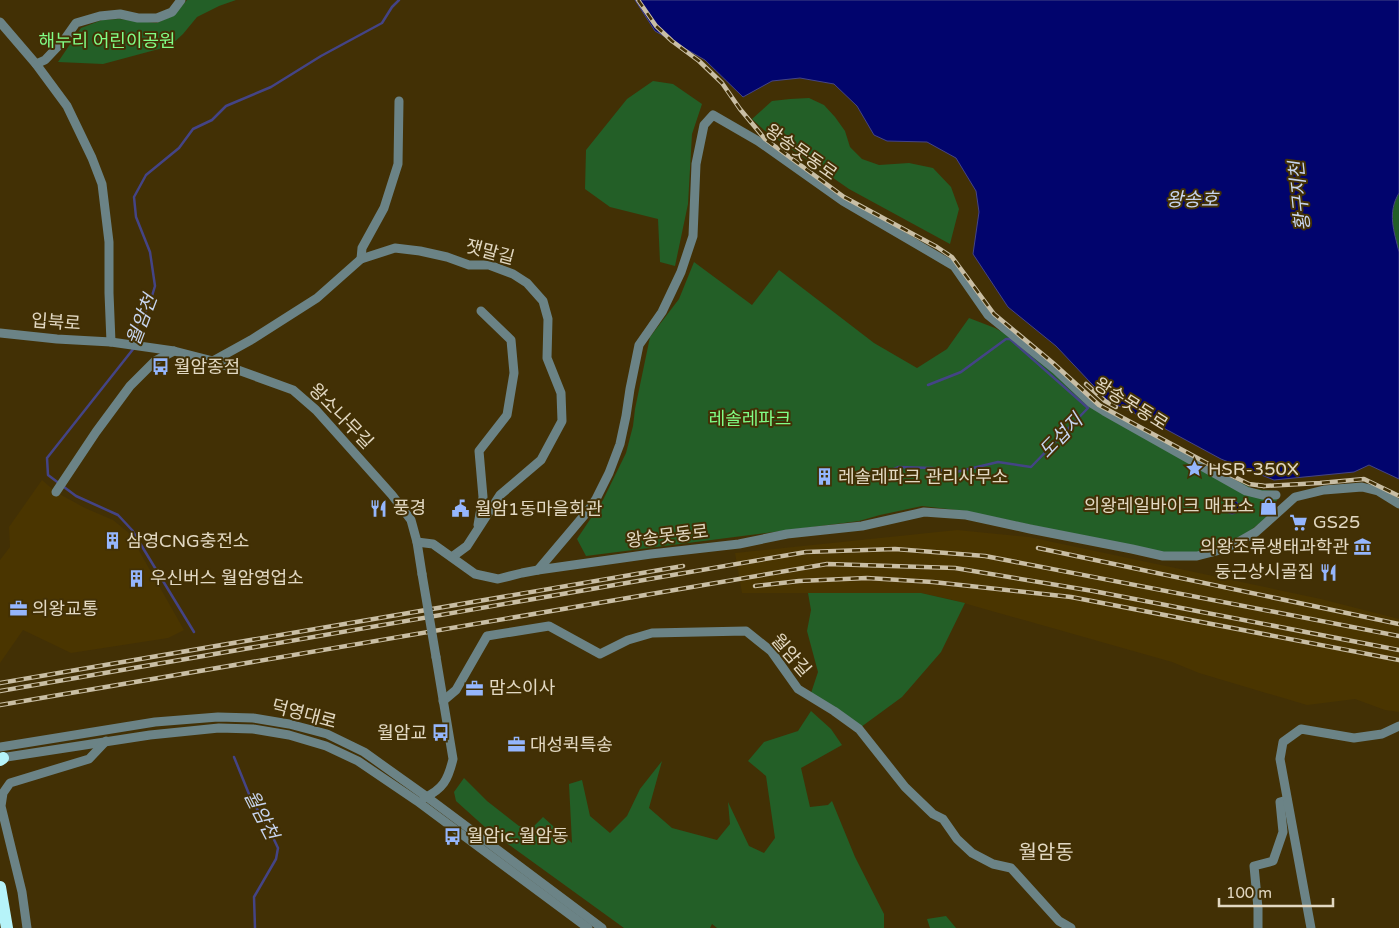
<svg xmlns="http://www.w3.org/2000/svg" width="1399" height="928" font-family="'Varela Round','Noto Sans KR',sans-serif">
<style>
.built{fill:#4a3500}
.green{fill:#235f27}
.water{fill:#01046d;stroke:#444486}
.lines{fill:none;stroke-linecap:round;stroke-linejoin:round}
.stream{stroke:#444486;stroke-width:2.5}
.minor{stroke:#6b8386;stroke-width:9}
.highway{stroke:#b6f3f9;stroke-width:12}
.rail-casing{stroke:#c9bea4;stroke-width:4.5}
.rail{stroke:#423005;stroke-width:2.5;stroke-dasharray:8;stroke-linecap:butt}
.minor-bridge{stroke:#6b8386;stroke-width:9}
.labels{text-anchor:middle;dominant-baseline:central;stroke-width:4;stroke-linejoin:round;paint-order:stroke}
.park-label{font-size:18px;fill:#81fd86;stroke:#423005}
.street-label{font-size:18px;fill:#e2d8c2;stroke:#423005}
.poi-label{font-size:18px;fill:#e2d8c2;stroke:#423005;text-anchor:start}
.water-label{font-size:19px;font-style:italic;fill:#c7d4ee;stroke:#423005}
.quarter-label{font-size:20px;fill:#e2d8c2;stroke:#423005}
</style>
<rect width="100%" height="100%" fill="#423005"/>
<g class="built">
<path d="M42,480L56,492L85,508L113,520L129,533L184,630L168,638L71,653L23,630L0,663V560L10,547L9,527Z"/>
<path d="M957,530L1029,537L1321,599L1399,619V712L1385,710L1355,699L1307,705L1199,673L1172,662L953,600L921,593H742L735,553Z"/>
</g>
<g class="green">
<path d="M187,0H236L219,6L197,17L183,34L170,46L103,64L58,62L81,28L102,20L119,19L157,23L174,15Z"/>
<path d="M653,81L673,84L702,104L692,134L688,204L675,266L660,262L658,219L610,207L585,189L586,150L627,99Z"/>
<path d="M809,98L824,105L835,117L845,131L850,147L862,159L879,165L909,163L933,168L951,187L959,209L950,244L849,189L764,130L752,119L772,101L790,99Z"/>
<path d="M1399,193V252C1394,230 1387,213 1399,193Z"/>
<path d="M694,262L752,305L779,270L874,343L917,368L947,349L969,318L995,328L1016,340L1098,412L1219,478L1240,482L1253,489L1276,491L1277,502L1267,517L1251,530L1228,543L1193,554L1163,553L965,511L922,506L880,515L859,521L586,556L577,539L603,500L626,453L633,426L635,409L650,337L679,299Z"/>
<path d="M808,593H921L965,603L941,652L902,697L861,727L840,710L811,693L818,672L807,631L811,610Z"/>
<path d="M811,711L831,729L842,745L801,768L810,807L828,805L832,801L855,857L884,914V928H717L712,924L710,928H624L486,828L456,801L454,792L464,778L487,801L519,826L533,827L543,817L572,843L569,784L582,780L590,816L610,833L627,816L640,789L662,761L649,808L672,828L717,840L730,824L728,802L749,846L764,853L775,838L766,776L748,761L764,742L798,731Z"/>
<path d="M946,916L956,928H930L927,919Z"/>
</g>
<g class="water">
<path d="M635,0H1399V193C1387,213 1394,231 1399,252V479L1369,465L1354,472L1274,480L1221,459L1160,426L1107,400L1056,346L1008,307L973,254L979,212L976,191L956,158L927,142L887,141L874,135L857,106L834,84L800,78L772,81L743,97L705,60L655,31Z"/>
<circle cx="1232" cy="507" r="7"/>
</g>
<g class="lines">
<g class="stream">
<path d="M134,342L136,327L149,306L155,286L150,252L136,217L134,197L146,175L179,148L193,129L212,120L226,106L271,87L321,56L382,23L392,7L399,0"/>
<path d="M134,348L47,458L48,475L76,496L118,515L132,530L194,632"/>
<path d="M870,478L899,467L932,468L952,473L998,462L1031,467L1088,408L1010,339H1006L961,372L928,385"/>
<path d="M234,757L251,799L269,829L278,848L276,859L254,897L255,928"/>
</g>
<g class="minor">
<path d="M0,22L36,64L67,106L92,158L102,184L109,242V293L111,342"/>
<path d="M36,64L45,60L64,40L76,23L100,16L120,14L138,18H157L172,12L181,0"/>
<path d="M361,259L362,248L384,208L398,164L399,101"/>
<path d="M0,333L57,339L111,342L174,351L213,361L293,390L316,410L392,495L411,520L417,542L422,574"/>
<path d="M213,361L251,340L317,298L361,259L395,248L420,251L447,257L469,265H489L513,274L527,283L543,301L548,319L547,358L561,393L562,421L541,460L500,495L467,546L452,557"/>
<path d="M56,492L96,432L130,386L155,361L174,351"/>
<path d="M478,525L483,497L479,451L507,415L514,373L511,340L481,311"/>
<path d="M417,542L433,544L475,574L498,579L522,573L538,570L651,554L739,544L787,534L862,526L924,512L966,515L1030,529L1132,549L1163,556H1197L1228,548L1256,532L1295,497L1324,490L1362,487L1378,491L1399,504"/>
<path d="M538,570L587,512L596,499L609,473L620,444L626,416L630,389L639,345L662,312L681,272L693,236L696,164L704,125L713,115L758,141L843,201L954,266L988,315L1056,370L1091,403L1104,411L1246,491L1262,495H1276"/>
<path d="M443,701L456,690L487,636L549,626L600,654L628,640L652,633L746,631L771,651L798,689L834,711L859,729L905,787L933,814L943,819L957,839L972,853L993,864L1011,868L1059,921L1071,928"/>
<path d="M0,747L155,722L218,717L253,718L289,724L327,734L364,752L427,797L602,928"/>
<path d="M0,758L150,735L219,728L253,729L289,735L326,746L358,761L417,801L588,928"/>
<path d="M424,798C443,789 448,780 453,759L436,657"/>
<path d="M27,928L22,892L1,806L3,793L10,783L89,759L106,741"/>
<path d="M1258,928V908L1254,866L1273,861L1283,832L1280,802L1287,800"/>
<path d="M1311,928L1280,759L1283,742L1301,729L1354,738L1382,734L1399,726"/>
</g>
<g class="highway">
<path d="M0,760L3,758"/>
<path d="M0,887L7,928"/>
</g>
<defs>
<g id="rail">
<path d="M638,0L656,26L672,41L699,61L722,83L740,109L765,139L844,197L937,247L952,257L994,314L1053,363L1099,405L1214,467L1249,484L1264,486"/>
<path d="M1086,384L1105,401L1116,407"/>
<path d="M1258,485L1264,486L1320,483L1364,479L1399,496"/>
<path d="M1038,548L1399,624"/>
<path d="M755,586L799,581L867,578L933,582L1071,597L1399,660"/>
<path d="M0,683L683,566"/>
<path d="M0,691L806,552L895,549L985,556L1399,636"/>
<path d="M0,705L827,564L955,568L1093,591L1399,650"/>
</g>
</defs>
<use href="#rail" class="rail-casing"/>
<use href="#rail" class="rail"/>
<path class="minor-bridge" d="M422,574L436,657"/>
</g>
<defs>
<symbol id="bus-bare" viewBox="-9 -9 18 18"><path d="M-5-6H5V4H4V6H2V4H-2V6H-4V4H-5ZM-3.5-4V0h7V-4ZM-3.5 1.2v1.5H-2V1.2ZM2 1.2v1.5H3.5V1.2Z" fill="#95b6fd" stroke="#423005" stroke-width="2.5" paint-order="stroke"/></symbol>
<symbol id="sight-bare" viewBox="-9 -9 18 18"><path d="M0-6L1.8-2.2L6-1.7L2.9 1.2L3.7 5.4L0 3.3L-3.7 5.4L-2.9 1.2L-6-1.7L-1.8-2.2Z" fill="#95b6fd" stroke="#423005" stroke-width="2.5" paint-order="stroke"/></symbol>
<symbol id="building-bare" viewBox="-9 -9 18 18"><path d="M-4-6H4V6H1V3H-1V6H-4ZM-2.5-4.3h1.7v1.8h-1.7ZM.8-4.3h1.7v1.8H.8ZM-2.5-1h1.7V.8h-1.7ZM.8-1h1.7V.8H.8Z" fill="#95b6fd" stroke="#423005" stroke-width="2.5" paint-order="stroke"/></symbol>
<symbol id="shop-bare" viewBox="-9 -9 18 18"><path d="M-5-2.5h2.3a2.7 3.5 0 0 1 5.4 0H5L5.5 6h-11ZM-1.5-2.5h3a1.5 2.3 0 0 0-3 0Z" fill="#95b6fd" stroke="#423005" stroke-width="2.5" paint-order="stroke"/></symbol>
<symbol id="restaurant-bare" viewBox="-9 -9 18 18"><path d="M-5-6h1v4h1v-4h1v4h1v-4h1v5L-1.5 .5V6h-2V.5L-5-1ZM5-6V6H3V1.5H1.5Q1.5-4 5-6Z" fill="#95b6fd" stroke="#423005" stroke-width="2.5" paint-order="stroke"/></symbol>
<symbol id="civic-bare" viewBox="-9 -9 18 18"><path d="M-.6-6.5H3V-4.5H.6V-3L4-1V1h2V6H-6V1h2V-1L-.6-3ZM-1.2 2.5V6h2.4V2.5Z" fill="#95b6fd" stroke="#423005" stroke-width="2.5" paint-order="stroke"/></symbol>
<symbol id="supermarket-bare" viewBox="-9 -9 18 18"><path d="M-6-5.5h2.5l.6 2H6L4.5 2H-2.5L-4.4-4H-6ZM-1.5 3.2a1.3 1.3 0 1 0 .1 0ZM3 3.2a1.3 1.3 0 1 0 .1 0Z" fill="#95b6fd" stroke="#423005" stroke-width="2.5" paint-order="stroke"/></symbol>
<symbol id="museum-bare" viewBox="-9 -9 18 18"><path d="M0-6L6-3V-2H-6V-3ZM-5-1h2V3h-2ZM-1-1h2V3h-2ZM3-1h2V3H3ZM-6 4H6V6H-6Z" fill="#95b6fd" stroke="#423005" stroke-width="2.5" paint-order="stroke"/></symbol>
<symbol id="office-bare" viewBox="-9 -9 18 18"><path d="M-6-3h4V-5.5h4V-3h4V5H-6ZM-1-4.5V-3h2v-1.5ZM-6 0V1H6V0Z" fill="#95b6fd" stroke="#423005" stroke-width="2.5" paint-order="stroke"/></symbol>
</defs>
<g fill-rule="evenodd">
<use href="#bus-bare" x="148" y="354" width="25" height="25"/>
<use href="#sight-bare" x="1182" y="456" width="25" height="25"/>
<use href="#building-bare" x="812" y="464" width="25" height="25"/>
<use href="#shop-bare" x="1256" y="494" width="25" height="25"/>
<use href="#restaurant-bare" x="366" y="496" width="25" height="25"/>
<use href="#civic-bare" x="448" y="496" width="25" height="25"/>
<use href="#supermarket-bare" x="1286" y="510" width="25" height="25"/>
<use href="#building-bare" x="100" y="528" width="25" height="25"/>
<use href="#museum-bare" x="1350" y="534" width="25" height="25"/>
<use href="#restaurant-bare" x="1316" y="560" width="25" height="25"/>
<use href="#building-bare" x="124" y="566" width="25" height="25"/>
<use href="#office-bare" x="6" y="596" width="25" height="25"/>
<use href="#office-bare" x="462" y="676" width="25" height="25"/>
<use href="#bus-bare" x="428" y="720" width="25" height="25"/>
<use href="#office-bare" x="504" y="732" width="25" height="25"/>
<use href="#bus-bare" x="440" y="824" width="25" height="25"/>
</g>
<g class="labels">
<g class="park-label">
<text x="107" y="41">해누리 어린이공원</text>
<text x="750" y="419">레솔레파크</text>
</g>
<g class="street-label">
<text transform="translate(801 152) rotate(35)">왕송못동로</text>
<text transform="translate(490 252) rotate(15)">잿말길</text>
<text transform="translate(56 322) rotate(4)">입북로</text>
<text transform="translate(1131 404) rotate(32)">왕송못동로</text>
<text transform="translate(341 416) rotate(46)">왕소나무길</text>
<text transform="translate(667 536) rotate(-7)">왕송못동로</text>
<text transform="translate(791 655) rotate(49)">월암길</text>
<text transform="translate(304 714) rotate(15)">덕영대로</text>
</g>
<g class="poi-label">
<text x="174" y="367">월암종점</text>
<text x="1208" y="469">HSR-350X</text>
<text x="838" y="477">레솔레파크 관리사무소</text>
<text x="1254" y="506" text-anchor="end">의왕레일바이크 매표소</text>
<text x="393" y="508">풍경</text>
<text x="475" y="509">월암1동마을회관</text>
<text x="1313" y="522">GS25</text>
<text x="126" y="541">삼영CNG충전소</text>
<text x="1349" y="547" text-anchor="end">의왕조류생태과학관</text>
<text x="1314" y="572" text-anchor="end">둥근상시골집</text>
<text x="150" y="578">우신버스 월암영업소</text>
<text x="32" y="609">의왕교통</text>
<text x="489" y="688">맘스이사</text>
<text x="427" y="733" text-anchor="end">월암교</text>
<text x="530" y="745">대성퀵특송</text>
<text x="467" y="836">월암ic.월암동</text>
</g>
<g class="water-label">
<text transform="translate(1300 196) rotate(-96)">황구지천</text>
<text x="1192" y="200">왕송호</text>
<text transform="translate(142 320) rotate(-69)">월암천</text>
<text transform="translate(1061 436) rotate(-46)">도섭지</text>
<text transform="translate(261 815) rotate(63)">월암천</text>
</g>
<g class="quarter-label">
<text x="1046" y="853">월암동</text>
</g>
</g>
<path d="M1219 898v8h114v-8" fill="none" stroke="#e2d8c2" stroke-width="2.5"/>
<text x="1226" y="898" font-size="15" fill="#e2d8c2" stroke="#423005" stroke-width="4" paint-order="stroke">100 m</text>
</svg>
